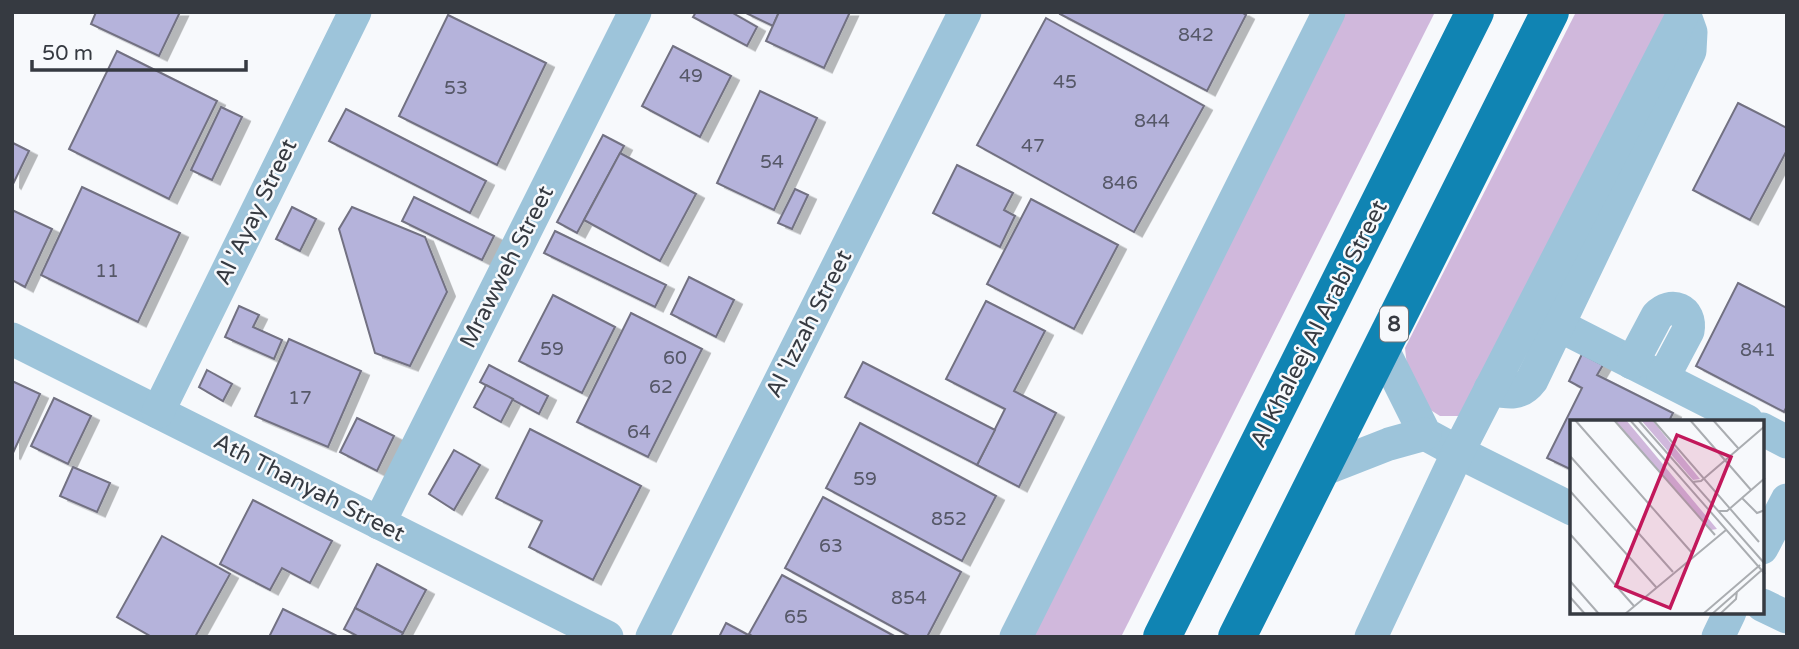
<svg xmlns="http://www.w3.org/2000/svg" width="1799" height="649" font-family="'Varela Round',sans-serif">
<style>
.forest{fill:#d0b8dc}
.building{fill:#b5b3db;stroke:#727182;stroke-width:2;filter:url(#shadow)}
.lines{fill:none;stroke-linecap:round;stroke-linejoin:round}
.minor{stroke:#9dc4da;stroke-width:33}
.highway{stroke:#1084b3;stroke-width:38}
.labels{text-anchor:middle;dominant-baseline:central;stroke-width:5;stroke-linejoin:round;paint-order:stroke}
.number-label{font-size:19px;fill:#565868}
.shield{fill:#f7f9fc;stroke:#707379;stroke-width:2}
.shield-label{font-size:21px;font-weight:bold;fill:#363a41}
.street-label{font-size:23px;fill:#363a41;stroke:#f7f9fc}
.inset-road{fill:none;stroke:#aaadb1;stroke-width:2}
.view{fill:#c2185b;fill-opacity:0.15;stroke:#c2185b;stroke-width:3.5}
.inset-edge{fill:none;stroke:#363a41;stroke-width:3.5}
</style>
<defs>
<filter id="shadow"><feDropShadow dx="8" dy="4.5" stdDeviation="0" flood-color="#0004"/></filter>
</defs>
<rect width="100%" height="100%" fill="#f7f9fc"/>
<g class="forest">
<path d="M1332,12H1435L1121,637H1021Z"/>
<path d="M1576,12H1676L1459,416H1440L1418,402L1408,375L1405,348Z"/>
</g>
<g class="building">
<path d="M96,12H180L159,56L91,24Z"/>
<path d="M696,12H731L757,27L747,46L693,17Z"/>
<path d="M744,12H779L773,26Z"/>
<path d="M779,12H850L824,68L766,41Z"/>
<path d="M1061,12H1241L1246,15L1207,91L1060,14Z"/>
<path d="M448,15L546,63L497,165L399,116Z"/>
<path d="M1046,18L1204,106L1134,232L977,145Z"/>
<path d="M673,46L731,76L700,137L642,106Z"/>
<path d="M117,51L217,101L169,199L69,149Z"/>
<path d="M760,91L817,118L774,210L717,183Z"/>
<path d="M1738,103L1787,128V150L1750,220L1693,190Z"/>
<path d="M221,107L242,117L212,180L191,170Z"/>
<path d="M346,109L486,181L470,213L329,141Z"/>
<path d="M603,135L624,146L577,233L557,222Z"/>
<path d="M13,143L29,151L13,184L12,183Z"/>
<path d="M620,153L696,194L660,261L584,220Z"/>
<path d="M957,165L1013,193L1004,210L1015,216L1000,247L933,213Z"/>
<path d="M82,187L180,233L138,322L41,275Z"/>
<path d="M795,189L808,195L792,229L778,223Z"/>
<path d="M414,197L494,236L482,260L402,221Z"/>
<path d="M1031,199L1118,245L1074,329L987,284Z"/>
<path d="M292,207L316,219L300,251L276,239Z"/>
<path d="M352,207L425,237L447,292L410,366L375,353L339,229Z"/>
<path d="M12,210L52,229L25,287L12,280Z"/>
<path d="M555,231L666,285L655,307L544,253Z"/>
<path d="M689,277L734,300L716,337L671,314Z"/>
<path d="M1738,283L1787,308V406L1784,412L1696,366Z"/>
<path d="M553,295L615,327L582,393L519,361Z"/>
<path d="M986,301L1045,331L1014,391L1056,413L1019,487L977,465L1005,409L946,379Z"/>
<path d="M239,306L259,315L253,327L282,340L274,359L225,337Z"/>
<path d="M631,313L702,349L648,457L577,422Z"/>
<path d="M289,339L361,371L328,447L255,416Z"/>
<path d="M1582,354L1603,365L1597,375L1673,413L1669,421H1572V470L1547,458L1582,388L1569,381Z"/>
<path d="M863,362L995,430L977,465L845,397Z"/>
<path d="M489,365L548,396L539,414L480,382Z"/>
<path d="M207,370L232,384L223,401L199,387Z"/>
<path d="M12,381L40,394L12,455Z"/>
<path d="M486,385L513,399L501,422L474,407Z"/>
<path d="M54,398L91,416L68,464L31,446Z"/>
<path d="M357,418L394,436L377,471L340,452Z"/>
<path d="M860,423L996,496L962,561L826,488Z"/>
<path d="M530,429L641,486L593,580L529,547L542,521L496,498Z"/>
<path d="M454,450L480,465L454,510L429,494Z"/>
<path d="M73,467L110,483L97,512L60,496Z"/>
<path d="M823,497L961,572L927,637H911L785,568Z"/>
<path d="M253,500L332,541L310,583L282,568L270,590L220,564Z"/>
<path d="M162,536L230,574L195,637H152L117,617Z"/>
<path d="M377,564L426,590L403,633L355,608Z"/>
<path d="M782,575L896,637H754L749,634Z"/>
<path d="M355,608L403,633L401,637H359L344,629Z"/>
<path d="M283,609L339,637H269Z"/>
<path d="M726,623L752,637H719Z"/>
</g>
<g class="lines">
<g class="minor">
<path d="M1558,325L1747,421"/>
<path d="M12,339L607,637"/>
<path d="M1382,348L1425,434L1458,452L1572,509"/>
<path d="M1632,363L1657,316C1671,301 1692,309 1688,331L1663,378"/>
<path d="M1490,389C1508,393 1520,396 1532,380L1690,51L1691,32L1686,18"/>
<path d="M158,412L355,12"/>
<path d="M1762,429L1787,442"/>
<path d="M1320,471L1389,444L1425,434"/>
<path d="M379,523L635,12"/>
<path d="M1762,548L1787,500"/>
<path d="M1762,605L1787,617"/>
<path d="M652,637L965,12"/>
<path d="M1016,637L1329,12"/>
<path d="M1371,637L1458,452L1684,12"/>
<path d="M1718,637L1730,612"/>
</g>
<g class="highway">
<path d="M1162,637L1475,12"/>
<path d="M1237,637L1550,12"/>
</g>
</g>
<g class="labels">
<g class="number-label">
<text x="1196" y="35">842</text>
<text x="691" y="76">49</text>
<text x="1065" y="82">45</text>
<text x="456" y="88">53</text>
<text x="1152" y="121">844</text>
<text x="1033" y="146">47</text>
<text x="772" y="162">54</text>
<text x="1120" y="183">846</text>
<text x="107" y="271">11</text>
<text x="552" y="349">59</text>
<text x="1758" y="350">841</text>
<text x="675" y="358">60</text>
<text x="661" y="387">62</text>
<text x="300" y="398">17</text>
<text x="639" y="432">64</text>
<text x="865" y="479">59</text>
<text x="949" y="519">852</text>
<text x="831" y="546">63</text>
<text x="909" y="598">854</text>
<text x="796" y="617">65</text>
</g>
<rect class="shield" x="1380" y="306.5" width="28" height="35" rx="5"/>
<g class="shield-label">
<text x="1394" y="324">8</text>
</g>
<g class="street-label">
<text transform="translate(256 212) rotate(-64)">Al 'Ayay Street</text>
<text transform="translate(507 267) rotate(-63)">Mrawweh Street</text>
<text transform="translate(809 324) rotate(-63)">Al 'Izzah Street</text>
<text transform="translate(1319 324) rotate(-63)">Al Khaleej Al Arabi Street</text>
<text transform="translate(309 488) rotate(27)">Ath Thanyah Street</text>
</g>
</g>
<g transform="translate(1570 420)">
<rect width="194" height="194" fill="#f7f9fc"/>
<path d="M44,0H56L147,109L141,110ZM71,0H82L130,59L123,60Z" fill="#d0b8dc"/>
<path class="inset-road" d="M5,0L123,134M44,0L145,115M60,0L195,154M68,0L195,144M83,0L189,122M120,0L181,70M143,0L168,28M0,36L103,152M122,62L131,61L195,6M0,71L86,167M172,78L187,93L195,90M148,91H157L195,58M0,114L64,186M0,161L29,194M0,177L15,194M55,194L156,110M133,194L190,145M142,194L193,149M150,194L166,179L167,171"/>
<path class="view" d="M107,15L161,37L100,188L46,166Z"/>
<rect width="194" height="194" class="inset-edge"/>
</g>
<rect width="1799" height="649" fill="none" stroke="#363a41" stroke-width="28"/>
<path d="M32 60v10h214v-10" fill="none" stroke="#363a41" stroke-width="3.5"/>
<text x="42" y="60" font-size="21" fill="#363a41" stroke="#f7f9fc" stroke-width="5" paint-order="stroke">50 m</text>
</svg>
